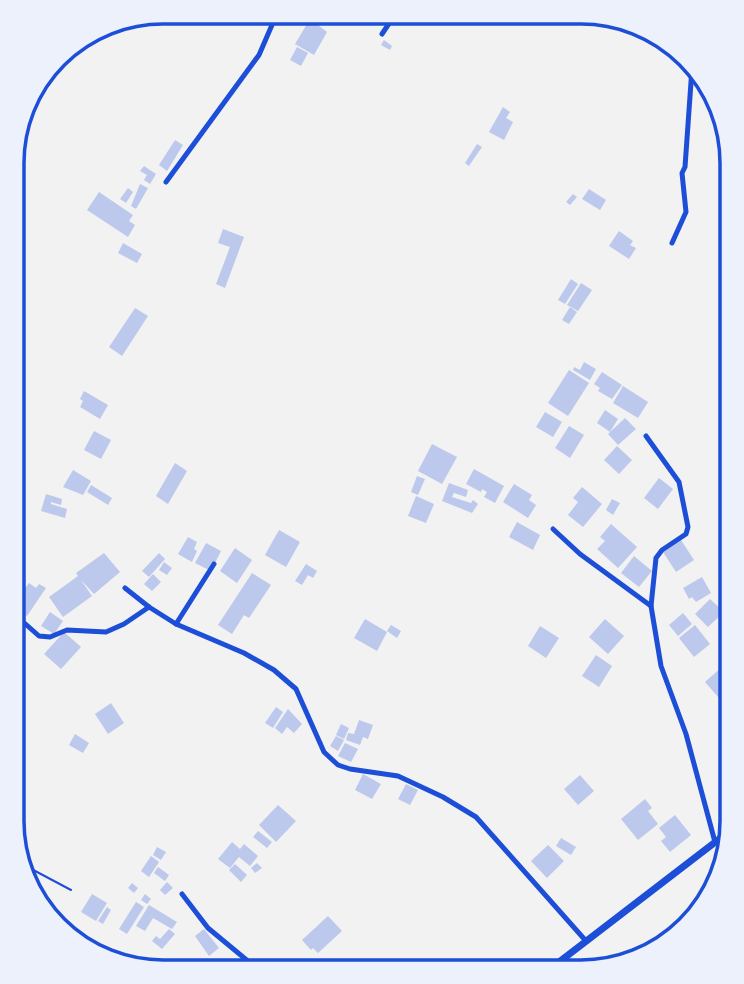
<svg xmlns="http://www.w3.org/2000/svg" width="744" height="984" font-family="'IBM Plex Sans',sans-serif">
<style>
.building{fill:#bdc9ec}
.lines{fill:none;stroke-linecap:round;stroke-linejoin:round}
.path{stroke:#1d4ed8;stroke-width:2}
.minor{stroke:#1d4ed8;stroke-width:5}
.secondary{stroke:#1d4ed8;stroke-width:7}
.rim{fill:none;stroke:#1d4ed8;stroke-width:3.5}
</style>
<rect width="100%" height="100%" fill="#f2f2f2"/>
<g class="building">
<path d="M310,19L327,32L314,55L295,44Z"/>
<path d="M384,40L392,46L390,50L381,45Z"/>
<path d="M297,47L308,53L301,66L290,60Z"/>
<path d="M503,107L510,112L506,118L513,122L504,140L489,132Z"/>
<path d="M175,140L183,145L167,171L159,165Z"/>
<path d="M477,144L482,147L469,166L465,163Z"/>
<path d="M144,166L156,174L150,184L144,180L147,175L140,171Z"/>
<path d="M140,184L148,188L136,209L131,206Z"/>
<path d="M128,188L133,192L126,203L120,199Z"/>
<path d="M589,189L606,200L600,210L582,199Z"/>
<path d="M99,192L133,215L129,221L135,225L128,237L87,210Z"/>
<path d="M573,194L577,197L570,205L566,202Z"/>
<path d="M223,229L244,237L225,288L216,284L230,247L218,243Z"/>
<path d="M619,231L633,241L630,245L636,248L629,259L609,246Z"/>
<path d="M123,243L142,254L137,263L118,253Z"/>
<path d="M571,279L578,284L565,304L558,300Z"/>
<path d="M581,283L592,290L578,311L567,305Z"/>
<path d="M570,307L577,312L569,324L562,320Z"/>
<path d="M135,308L148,316L122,356L109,347Z"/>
<path d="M584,362L596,369L590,380L573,370L574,367L580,370Z"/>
<path d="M569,370L589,383L568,416L548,403Z"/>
<path d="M602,372L622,385L612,399L598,391L600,388L594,384Z"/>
<path d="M623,386L648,402L638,418L613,403Z"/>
<path d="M84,391L108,405L100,419L80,407L83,401L80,399Z"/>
<path d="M605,410L618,419L610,432L597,423Z"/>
<path d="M545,412L562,422L553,437L536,427Z"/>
<path d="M625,418L636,429L618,445L608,434Z"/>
<path d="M569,426L584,435L570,458L555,448Z"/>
<path d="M94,431L111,440L101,459L84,450Z"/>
<path d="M432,444L457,457L442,484L418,471Z"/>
<path d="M617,446L632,460L619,474L604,460Z"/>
<path d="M175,463L187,471L168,504L156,496Z"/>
<path d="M474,469L504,486L495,503L484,497L487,492L482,489L481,492L466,484Z"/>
<path d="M73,470L91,481L83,495L63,487Z"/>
<path d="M417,476L425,479L418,495L411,492Z"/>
<path d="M659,478L673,489L658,509L644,498Z"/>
<path d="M449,483L468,490L466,497L454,493L452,497L471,503L473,500L478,504L472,513L442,501Z"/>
<path d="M13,484L23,506L16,510L18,515L13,517Z"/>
<path d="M514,484L532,495L529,500L536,505L528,518L503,502Z"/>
<path d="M91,485L112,498L108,505L87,492Z"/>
<path d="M582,487L602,504L583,527L568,515L578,502L573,498Z"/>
<path d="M46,494L62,499L61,505L51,502V504L67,509L65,518L41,511Z"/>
<path d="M416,496L434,504L426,523L408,516Z"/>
<path d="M612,499L620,503L613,515L606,510Z"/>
<path d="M517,522L540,535L533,550L509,537Z"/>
<path d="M611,524L637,547L618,568L597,549L605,541L600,537Z"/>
<path d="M279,530L300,542L286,567L265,555Z"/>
<path d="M188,537L197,542L194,549L197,551L192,562L178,554Z"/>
<path d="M681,540L694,560L676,572L663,552Z"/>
<path d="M206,543L221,551L211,571L195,563Z"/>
<path d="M235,548L252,560L237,583L220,571Z"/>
<path d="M104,553L120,572L94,594L81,580L92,596L63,617L49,597L78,576L76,573Z"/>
<path d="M159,553L165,559L149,577L142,571Z"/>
<path d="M634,556L652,571L639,587L621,573Z"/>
<path d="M164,562L172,568L167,575L159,570Z"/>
<path d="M306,564L317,571L313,578L308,575L302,585L295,581Z"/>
<path d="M252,573L271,585L249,618L244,615L232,634L218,625Z"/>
<path d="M153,574L161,582L152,591L144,584Z"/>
<path d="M702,577L711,593L696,602L692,597L689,599L683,588Z"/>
<path d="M29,583L36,588L39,584L46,588L27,616L13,607V604Z"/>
<path d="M710,599L724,612L708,627L695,614Z"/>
<path d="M50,612L63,621L54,634L41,626Z"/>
<path d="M683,613L692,624L678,636L669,625Z"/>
<path d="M365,619L387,632L377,651L354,638Z"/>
<path d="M605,619L624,636L608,654L589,637Z"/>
<path d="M391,625L401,631L397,638L387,631Z"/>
<path d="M695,625L710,644L694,657L679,638Z"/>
<path d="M540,626L559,638L546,658L528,646Z"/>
<path d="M64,632L81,647L61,669L44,654Z"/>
<path d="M596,655L612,666L599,687L582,676Z"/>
<path d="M723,666L731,676V701L726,706L705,682Z"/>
<path d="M111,703L124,723L108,734L95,714Z"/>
<path d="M276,707L283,712L273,728L265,723Z"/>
<path d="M288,709L302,724L294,733L287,727L282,734L275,728Z"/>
<path d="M359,720L373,725L368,739L363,737L360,745L346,740L348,733L354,734Z"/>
<path d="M341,724L349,728L344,739L336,735Z"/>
<path d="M75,734L89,743L83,753L69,745Z"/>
<path d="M336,736L344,740L338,751L330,746Z"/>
<path d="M345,743L358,749L351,762L338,756Z"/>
<path d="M363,774L381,784L372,799L355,790Z"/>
<path d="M580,775L594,791L578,805L564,789Z"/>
<path d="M406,784L418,790L410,805L398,799Z"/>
<path d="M645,799L652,808L648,811L658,824L638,840L621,819Z"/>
<path d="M278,805L296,821L276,842L259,825Z"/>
<path d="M675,815L691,835L670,852L661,841L666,837L659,828Z"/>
<path d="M258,831L272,842L267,848L253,837Z"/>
<path d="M561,838L576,847L571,855L556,846Z"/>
<path d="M232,842L240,849L244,844L258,856L250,866L239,857L230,868L218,859Z"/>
<path d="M548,845L564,861L547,878L531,861Z"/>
<path d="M157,847L166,852L161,860L153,855Z"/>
<path d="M151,856L159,862L149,877L141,871Z"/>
<path d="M257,863L262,868L255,873L251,868Z"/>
<path d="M235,864L247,875L241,882L229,870Z"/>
<path d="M158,867L169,875L165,881L154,873Z"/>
<path d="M167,882L173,888L165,895L160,890Z"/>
<path d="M132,883L138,888L134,893L128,888Z"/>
<path d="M92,894L107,903L96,921L81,912Z"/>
<path d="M145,894L151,899L147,904L141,900Z"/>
<path d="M136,902L144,907L127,934L119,929Z"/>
<path d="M149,905L177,922L172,929L153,918L145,931L136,926Z"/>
<path d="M107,907L111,910L103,924L98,921Z"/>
<path d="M328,916L342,931L318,953L313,948L311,950L302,940Z"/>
<path d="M169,929L175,934L162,949L152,941L156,936L160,939Z"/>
<path d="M204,929L219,948L209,956L195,936Z"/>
</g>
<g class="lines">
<path class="path" d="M22,864L71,890"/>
<g class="minor">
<path d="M382,34L394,16"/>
<path d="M166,182L259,55L275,18"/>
<path d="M672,243L686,212L682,173L685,167L692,68"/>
<path d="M646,436L679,482L688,527L686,534L662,550L656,558L651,606L661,666L686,734L715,842"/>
<path d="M553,529L580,554L651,606"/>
<path d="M125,588L149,607L176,624L244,653L274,670L296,689L324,752L338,765L350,769L398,776L443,797L476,817L586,941"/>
<path d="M13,613L39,636L50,637L67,630L106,632L124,624L149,607"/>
<path d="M176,624L214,564"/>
<path d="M182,894L208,928L260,971"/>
<path d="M286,970L287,971"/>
</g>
<path class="secondary" d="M546,972L731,830"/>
</g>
<path d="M0 0H744V984H0ZM163 24H581A139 139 0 0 1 720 163V821A139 139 0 0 1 581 960H163A139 139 0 0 1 24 821V163A139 139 0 0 1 163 24Z" fill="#edf1fc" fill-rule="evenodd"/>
<path class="rim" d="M163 24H581A139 139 0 0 1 720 163V821A139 139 0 0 1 581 960H163A139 139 0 0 1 24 821V163A139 139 0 0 1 163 24Z"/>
</svg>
